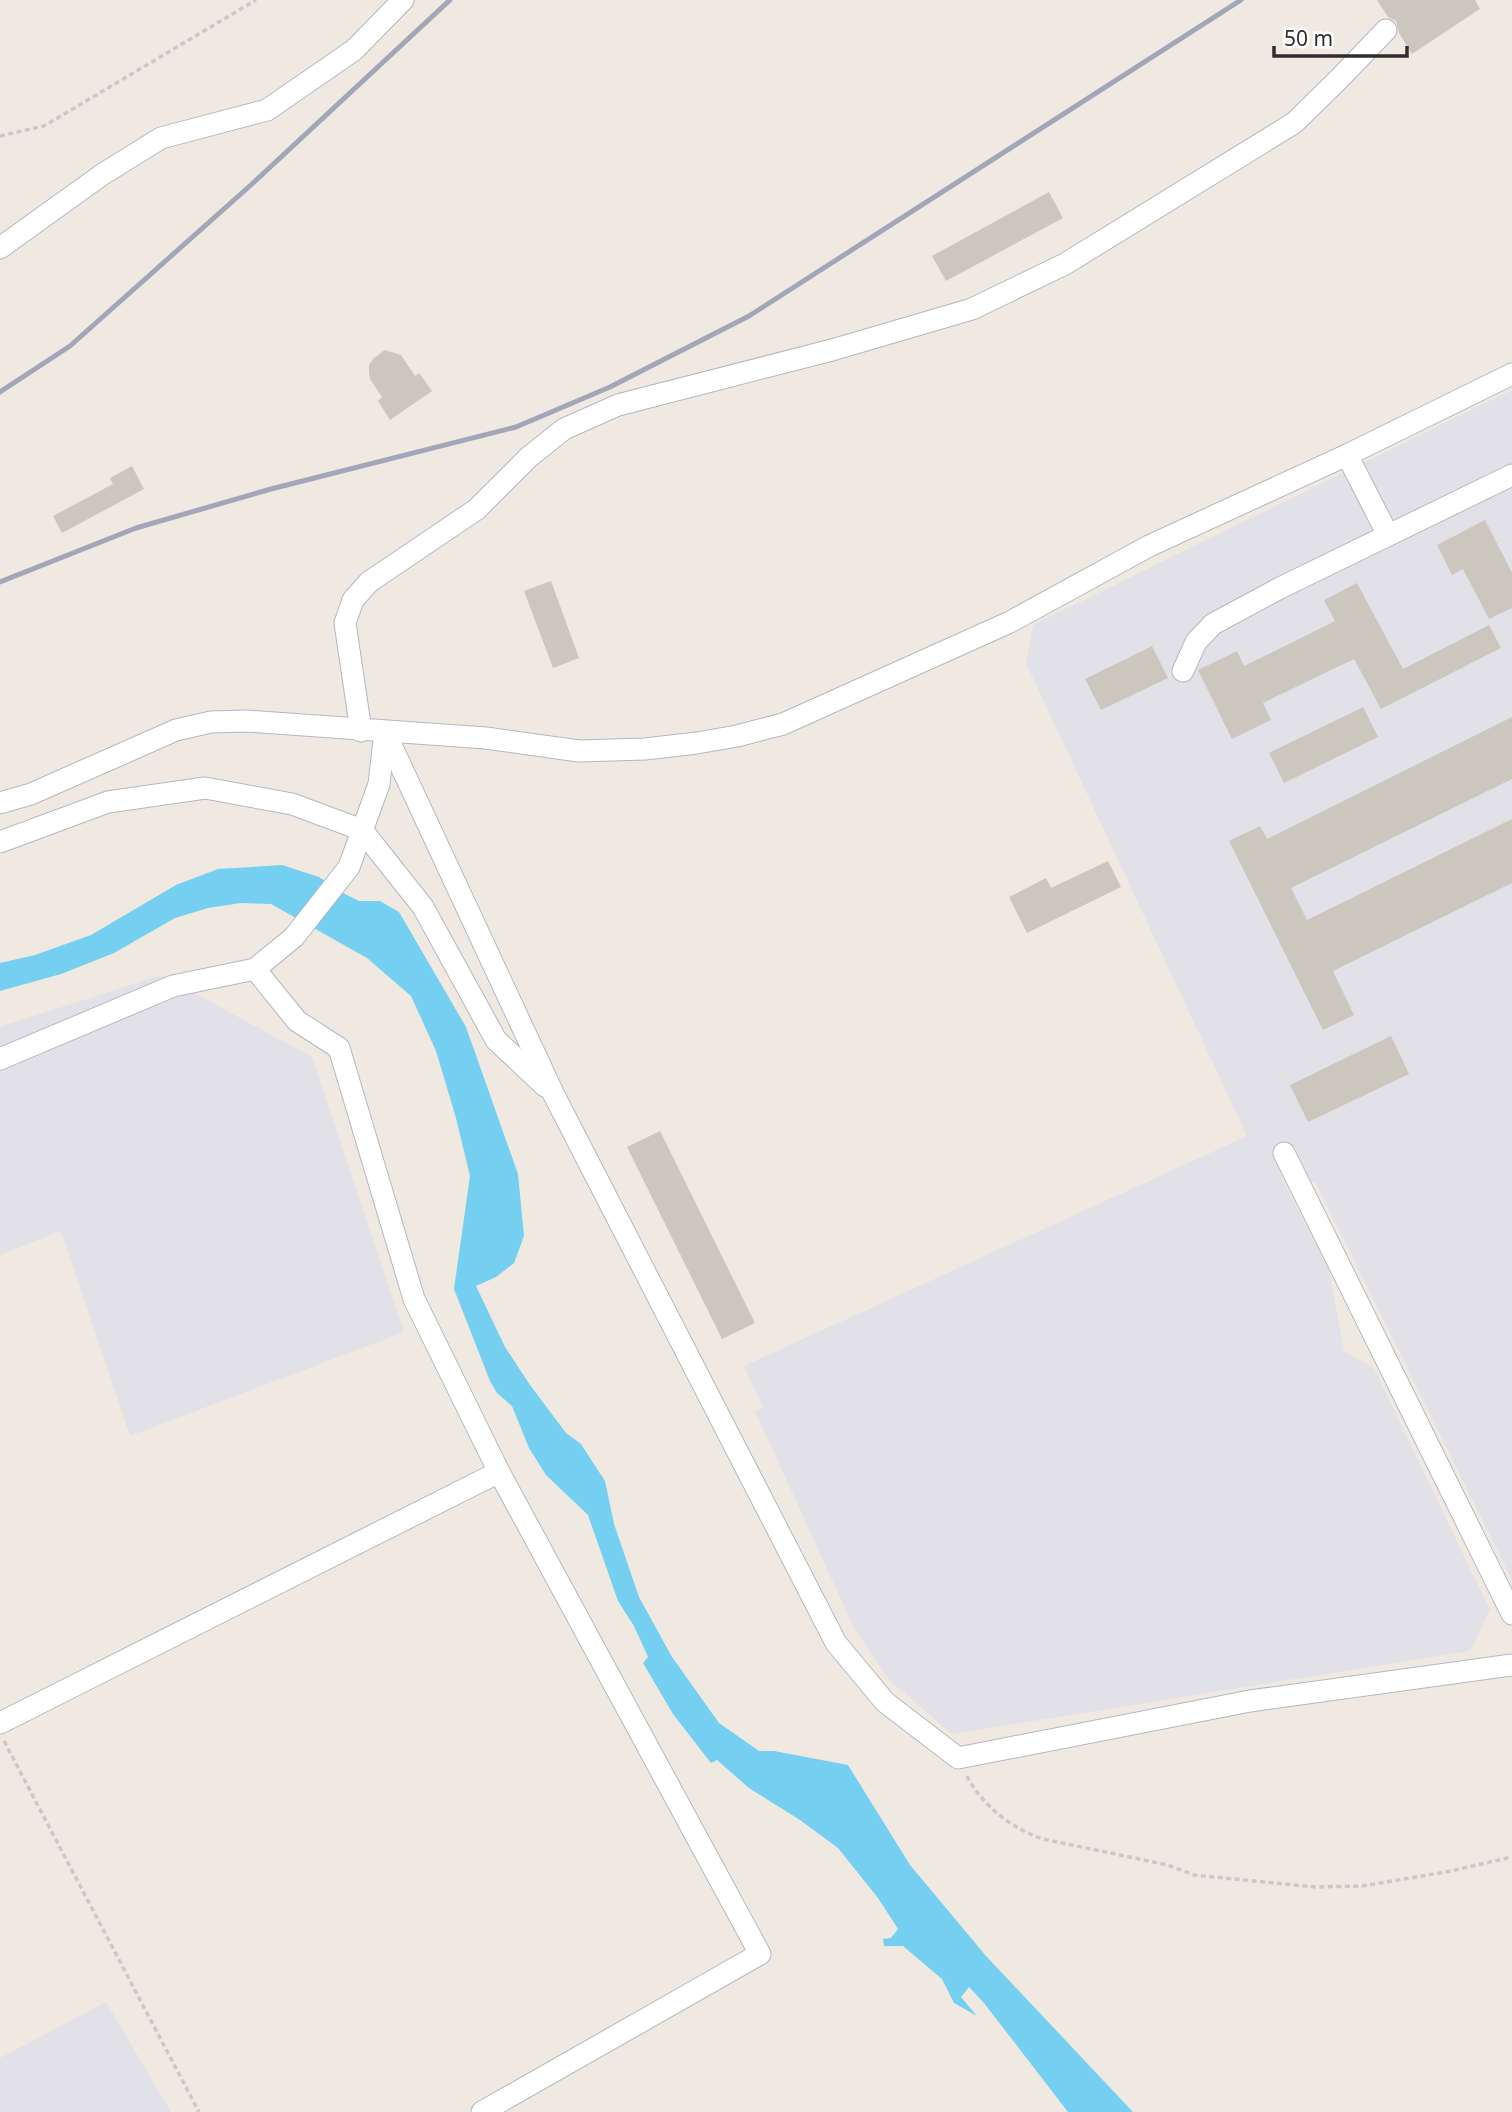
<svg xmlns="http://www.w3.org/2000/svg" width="1512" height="2112" font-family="'Noto Sans',sans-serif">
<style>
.industrial{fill:#e3e1e8}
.water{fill:#75cff0}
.building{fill:#cbc7bf}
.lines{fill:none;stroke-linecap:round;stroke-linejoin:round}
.minor-casing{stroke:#b4b7c1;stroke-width:23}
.path{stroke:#c9c9c9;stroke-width:3.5;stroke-dasharray:5 3.5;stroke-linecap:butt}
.minor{stroke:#fff;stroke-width:21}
.rail{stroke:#a3a6b8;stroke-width:5}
</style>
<rect width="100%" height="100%" fill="#efe9e1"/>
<g class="industrial">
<path d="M1512,390V1580L1316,1183L1281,1177L1329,1270L1344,1351L1374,1368L1490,1610L1470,1651L952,1734L889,1680L854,1628L755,1411L763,1407L744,1366L1247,1136L1026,663L1033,625Z"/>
<path d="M161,975L312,1057L404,1332L130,1436L61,1231L0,1255V1027Z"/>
<path d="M106,2002L171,2112H0V2058Z"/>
</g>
<path class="water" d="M282,865L319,877L341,892L359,901H380L399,912L466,1027L518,1174L524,1236L514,1263L496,1277L476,1286L505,1347L530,1385L566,1433L581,1444L605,1481L614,1524L639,1597L672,1657L719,1723L759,1751H774L848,1765L910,1865L986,1956L1133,2112H1068L984,2003L969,1987L961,1997L977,2016L954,2003L942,1979L903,1946H884L883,1939L891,1938L898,1929L878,1898L838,1848L800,1820L749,1788L717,1760L711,1763L673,1714L643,1663L648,1657L634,1626L618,1601L588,1515L546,1475L529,1448L512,1406L497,1393L490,1381L454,1289L470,1176L456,1118L436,1051L411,996L367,958L271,904L241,903L208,908L175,918L114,953L61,974L0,991V963L35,955L91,935L176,885L218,869Z"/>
<g class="building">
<path d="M1377,0H1475L1480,9L1412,54L1399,33L1396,21L1388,17Z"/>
<path d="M1049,192L1063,218L946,281L932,256Z"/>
<path d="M385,350L401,355L415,376L419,373L432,391L390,420L378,401L382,397L370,379L369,373V365L374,358Z"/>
<path d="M132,466L144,489L62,533L53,516L113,484L110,478Z"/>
<path d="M1485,520L1512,573V608L1489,619L1463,569L1452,575L1437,545Z"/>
<path d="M551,581L579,658L553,668L524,591Z"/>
<path d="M1357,583L1403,669L1489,625L1501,648L1381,709L1354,659L1263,703L1271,720L1232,739L1198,670L1237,651L1244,666L1335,621L1324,600Z"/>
<path d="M1152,646L1168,678L1101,710L1085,679Z"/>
<path d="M1363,707L1378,737L1284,783L1269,753Z"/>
<path d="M1512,717V779L1291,888L1307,920L1512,819V883L1333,971L1354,1015L1323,1030L1229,841L1260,826L1267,839Z"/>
<path d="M1108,861L1121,887L1027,933L1009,897L1046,878L1051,888Z"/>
<path d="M1391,1036L1409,1074L1308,1122L1290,1085Z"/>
<path d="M660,1131L755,1323L722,1339L627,1147Z"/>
</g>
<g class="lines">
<defs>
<g id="minor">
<path d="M0,248L103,174L161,138L267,110L354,50L403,0"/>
<path d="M1347,455L1388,535"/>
<path d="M1183,671L1196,642L1213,624L1280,588L1512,475"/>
<path d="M361,731L345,623L353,600L369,582L477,509L529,457L564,429L618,405L832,350L972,309L1065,264L1294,123L1340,78L1386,30"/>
<path d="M385,732L554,1095L836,1643L885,1702L958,1758L1250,1701L1512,1665"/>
<path d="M0,803L31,794L176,730L211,722L246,721L486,738L579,751L645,749L697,743L737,736L783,724L1010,622L1149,546L1347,455L1512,374"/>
<path d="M0,842L108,802L205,788L292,804L362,830L423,907L496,1040L545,1086"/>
<path d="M255,969L297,1021L339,1048L414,1299L499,1472L760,1954L482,2112"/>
<path d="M0,1059L173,986L255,969L294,937L349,867L379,784L385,732"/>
<path d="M1284,1153L1512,1614"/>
<path d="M0,1723L499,1472"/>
</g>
</defs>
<use href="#minor" class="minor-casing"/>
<g class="path">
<path d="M0,136L44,126L256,0"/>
<path d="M4,1741L199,2112"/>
<path d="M967,1776C982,1806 1013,1829 1043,1839L1168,1865L1194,1875L1315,1887L1362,1886L1446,1872L1512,1857"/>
</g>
<use href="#minor" class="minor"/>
<g class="rail">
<path d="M0,392L70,346L252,184L450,0"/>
<path d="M0,582L136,528L271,489L516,427L610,387L749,316L1241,0"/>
</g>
</g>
<path d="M1274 46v10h133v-10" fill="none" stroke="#2e2e2e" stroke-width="3.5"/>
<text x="1284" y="46" font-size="21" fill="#2e2e2e" stroke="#ffffff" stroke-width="5" paint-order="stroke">50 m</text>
</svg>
